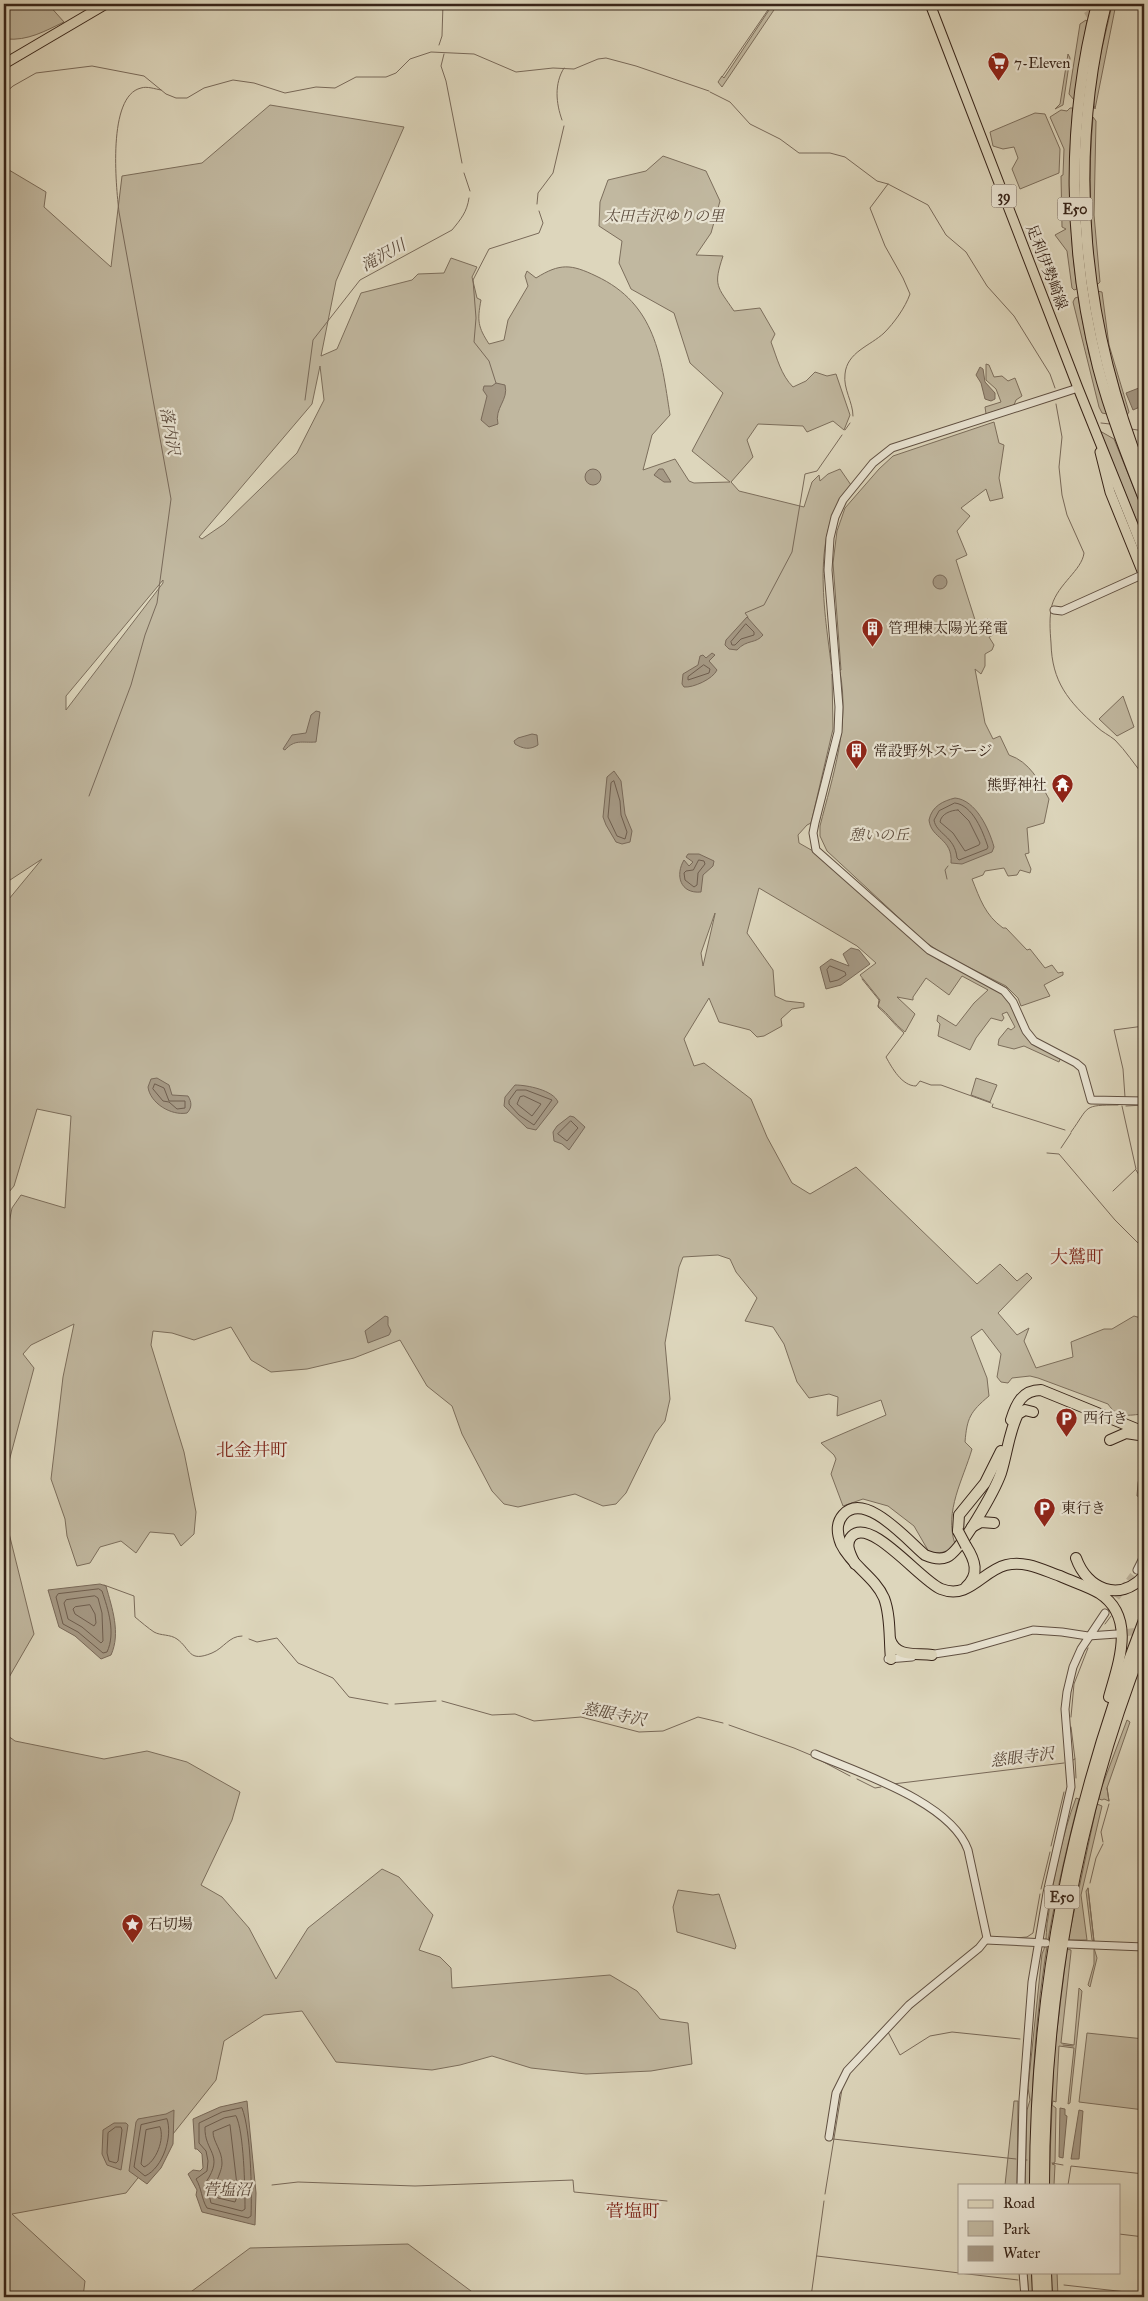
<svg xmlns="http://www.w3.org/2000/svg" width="1148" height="2301" font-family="'IM FELL Great Primer','Noto Serif JP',serif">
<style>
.green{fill:#c1b8a0;stroke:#7c6e5c;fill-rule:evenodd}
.water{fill:#a59985;stroke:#796a5a}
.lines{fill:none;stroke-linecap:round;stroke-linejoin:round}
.shore{stroke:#6e5e4f;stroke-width:1}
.stream{stroke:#796a5a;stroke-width:1}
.minor-tunnel{stroke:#bcb29b;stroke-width:7;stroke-dasharray:7 3.5;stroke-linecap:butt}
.minor-casing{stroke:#605042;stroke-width:9}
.major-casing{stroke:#372419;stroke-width:11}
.highway-casing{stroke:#372419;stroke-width:12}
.minor{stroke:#e9e4d3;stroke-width:7}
.major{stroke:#ddd6bc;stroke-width:9}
.highway{stroke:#ddd6bc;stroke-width:10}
.highway-bridge-casing{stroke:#372419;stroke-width:12;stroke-linecap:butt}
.highway-bridge{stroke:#ddd6bc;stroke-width:10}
.labels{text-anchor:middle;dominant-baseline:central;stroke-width:4.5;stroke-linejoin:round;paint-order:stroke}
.shield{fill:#e9e4d3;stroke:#6c5e51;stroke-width:1}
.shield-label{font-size:14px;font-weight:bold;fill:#372419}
.poi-label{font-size:15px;fill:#372419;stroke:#e9e4d3;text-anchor:start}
.park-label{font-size:15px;font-style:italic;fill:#5a493b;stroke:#e9e4d3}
.street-label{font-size:15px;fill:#372419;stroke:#e9e4d3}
.water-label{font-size:16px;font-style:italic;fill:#584739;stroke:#e9e4d3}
.quarter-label{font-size:18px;fill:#7a1f14;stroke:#e9e4d3}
</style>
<rect width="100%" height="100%" fill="#ddd6bc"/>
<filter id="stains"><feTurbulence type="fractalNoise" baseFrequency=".004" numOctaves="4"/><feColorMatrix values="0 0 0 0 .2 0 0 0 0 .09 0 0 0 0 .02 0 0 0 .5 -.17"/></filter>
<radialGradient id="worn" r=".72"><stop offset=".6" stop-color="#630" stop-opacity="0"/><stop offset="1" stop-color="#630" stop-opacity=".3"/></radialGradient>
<g class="green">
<path d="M4,4H48L64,22C45,31 28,41 6,39L4,37Z"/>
<path d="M773,4H778L722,87L718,82L722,76L724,78Z"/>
<path d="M1116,4L1095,109C1089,95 1108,24 1112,5Z"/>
<path d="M1086,20L1087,21L1074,100L1069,94L1080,24Z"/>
<path d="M1068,54L1070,58L1063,105L1055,109L1060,104Z"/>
<path d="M270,105L404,127L336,281L321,356L337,349L361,293L412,280L418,274L444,273L451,258L477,267L472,277L477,298L481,300C477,321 478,327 489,344L504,340L508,320L528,286L525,276L527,271L536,278C560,263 571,264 596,276C656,304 661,357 670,415L652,435L643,470L675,459L689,481L694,483L730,482L692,451L723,393L690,363L674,313L631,289L619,263L622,241L599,226L600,202L608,180L646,171L663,156L706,171L720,201L711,233L696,255L723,256C713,286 717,286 734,311L760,308L775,334L771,342C777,358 781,375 793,387L806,381L815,372L827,376L836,374L850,415L844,430L833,421L807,432L803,426L758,424L747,440L753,457L731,482L739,491L804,507L812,482L819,475L820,481L828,474L840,469L851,485C809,532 825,612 832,671L841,670L833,563L837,531L845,508L879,469L893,456L994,422L999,443L1004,445L999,478L1003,498L990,501L986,489L961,508L970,516L957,531L967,555L956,560L976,623L983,625L987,619L990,620L993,626V635L989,637L994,645L992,650L985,654V666L981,674L975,669L985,723L993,739L1000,736L1009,755C1030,762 1039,781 1049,799L1044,823L1027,828L1029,853L1025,854L1031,869L1030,873L1020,870L1017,875L1008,876L1004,868L985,871L983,875L972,879C980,899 985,915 1003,928H1006L1027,950L1030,949L1045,968L1052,965L1058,973L1063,972V975L1044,985L1050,996L1021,1006L1018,998L1006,986L944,955L924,941L827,851L820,836V826C833,775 850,726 840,672L832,674L833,729L811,823L807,825L798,835L799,843L820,855L925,950L940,961L997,987L1008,996L1025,1033L1061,1057L1059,1062L1024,1046L1014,1049L998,1045L999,1039L1008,1028L1011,1030L1015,1027L1007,1012L1002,1014L1004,1018L1002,1021L991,1018L976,1038L970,1050L938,1036L940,1024L937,1021L938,1015L956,1026L974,1003L988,990L962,976L949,995L926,978L913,997V1000L897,997L915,1014L905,1032C894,1024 889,1014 878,1006L880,1000L860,975L876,963L857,946L759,888L747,933L773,970L775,996L786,1001L804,1003V1007L792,1009L781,1019L782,1026L764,1036L757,1037L750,1030L719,1022L709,998L684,1039L694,1066L704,1063L751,1099L767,1137L792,1183L810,1194L856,1167L977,1284L1000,1264L1017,1281L1027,1273L1032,1278L998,1313L1017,1335L1029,1328L1024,1341L1036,1368L1073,1357L1071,1342L1104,1329H1112L1134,1316L1144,1319V1414C1128,1415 1118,1419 1108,1404L1038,1378L1030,1376L1012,1378L1008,1383L1001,1382L997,1377L1001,1354L982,1329L971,1337L987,1378L989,1396C970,1412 967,1418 965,1442L972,1449C963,1480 944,1511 955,1544C948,1553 939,1554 929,1552L914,1526L888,1506L863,1499L843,1506L831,1474L836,1459L834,1455L821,1443L886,1415L881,1400L837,1416L838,1397L829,1394L809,1398L797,1382L784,1344L773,1327L745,1321L757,1298L736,1272L730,1259L718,1255L683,1257L679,1267L665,1343L670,1399L665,1421L655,1434L626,1493L616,1504L603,1506L575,1494L518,1507L504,1504L492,1491L462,1434L452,1406L427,1386L400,1340L354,1358L307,1369L271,1372L251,1360L231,1327L194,1340L172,1333L153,1331L151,1345L184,1452L196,1512L194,1534L181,1546L174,1534L150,1532L136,1553L121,1541L100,1547L90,1563L77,1566L67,1536L65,1519L51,1479L63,1377L74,1324L31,1345L23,1354L34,1368L4,1480V1248L12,1208L21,1195L65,1208L71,1116L37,1109L14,1186L4,1198V905L42,859L4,884V167L46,192L44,207L111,267L122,176L202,163ZM320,366L324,400L297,453L224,524L202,539L199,537L312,404ZM163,580V583L66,710V696ZM715,913V914L703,966L701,953Z"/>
<path d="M1070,108H1073C1067,169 1069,229 1077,289L1074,290L1072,288L1067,251L1055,235L1066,229L1062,227L1061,176L1063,175L1064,149L1050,117L1061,110L1067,111Z"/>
<path d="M1035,113L1045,114L1060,149L1059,173L1020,189L1012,169L1018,158L1014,147L1003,149L993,146L990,132Z"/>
<path d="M1093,117L1096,121L1094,215L1100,282L1098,284H1096C1090,228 1088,173 1093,117Z"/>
<path d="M1097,291L1102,292L1109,345L1129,412L1127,415L1107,346Z"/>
<path d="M1078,297L1089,354L1107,414L1102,413L1099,407L1073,302L1075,298Z"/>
<path d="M986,364L989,365L994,377L1002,376L1008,381L1015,378L1022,396L1016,400L1014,405L986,414L985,407L1001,402L996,389L986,380Z"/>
<path d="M1100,431L1114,439L1144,513V539Z"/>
<path d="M1123,696L1134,727L1117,736L1099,719Z"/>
<path d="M976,1078L997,1085L990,1102L971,1095Z"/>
<path d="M4,1513L34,1634L4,1686Z"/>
<path d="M1127,1720L1130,1722L1107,1788L1109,1801L1104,1799L1102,1800L1099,1799L1101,1789Z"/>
<path d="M4,1733L15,1741L104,1759L147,1751L187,1762L240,1792L232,1820L201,1885L222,1897L249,1928L276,1979L308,1928L382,1869L399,1877L433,1915L419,1950L440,1957L451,1968L452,1988L610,1975L637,1991L660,2019L688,2023L692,2064L651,2071L586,2074L531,2068L492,2056L460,2065L432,2070L336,2062L302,2011L264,2015L224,2041L216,2080L126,2193L12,2214L85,2281L83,2297H4Z"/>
<path d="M1076,1798L1079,1799C1065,1855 1052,1910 1044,1966C1033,2040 1031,2111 1030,2185H1025L1027,2110L1030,2100L1028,2088L1042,1954C1048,1941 1045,1933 1048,1918C1053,1879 1062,1835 1076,1798Z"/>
<path d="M1097,1804L1102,1806L1081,1895L1087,1940H1068Z"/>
<path d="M1088,1888L1094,1941L1092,1940L1086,1891Z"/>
<path d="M678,1890L713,1895L719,1894L736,1946L735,1949L677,1932L673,1907Z"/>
<path d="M1094,1948L1097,1958L1090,1987L1088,1985L1094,1964Z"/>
<path d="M1067,1949L1071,1950V1952L1061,2043L1074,2045L1079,1988L1082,1991L1070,2103L1068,2104L1074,2048L1059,2046L1056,2102L1053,2101L1052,2105L1056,2108L1055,2162L1052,2164L1055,2165L1054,2185H1049L1054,2055Z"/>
<path d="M1087,2033L1144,2039V2110L1079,2102Z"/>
<path d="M1014,2101H1018L1017,2185H1005Z"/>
<path d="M408,2244L479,2297H184L250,2248Z"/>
<path d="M1027,2272H1032L1033,2297H1029Z"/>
<path d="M1051,2272H1057L1058,2297H1052Z"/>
</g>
<g class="water">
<path d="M980,367L983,369L985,382L995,393V399L991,401L985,399L981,383L976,375Z"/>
<path d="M496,383L505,385C509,400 494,408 498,424L489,427L481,420L487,396L483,390L484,386H492Z"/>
<path d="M1144,386V405L1133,410L1126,393Z"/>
<circle cx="593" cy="477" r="8"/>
<path d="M659,469H663L671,482H664L654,475Z"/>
<circle cx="940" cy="582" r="7"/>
<path d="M747,617L763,635C756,644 747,639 737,650L729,649L725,645L726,640Z"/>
<path d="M712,653L715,655L709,661L717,670C713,679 693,688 684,687L682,684L683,674L698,665L700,656L703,655L706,658Z"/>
<path d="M316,711L320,712L316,742C301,743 295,739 285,750L283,749L292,735L306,733L311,715Z"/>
<path d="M532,734L537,735L538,745C530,750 523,749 515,744L514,741L518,738Z"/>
<path d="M614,771L621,781L625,814L632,831L630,842L622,844L616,842L606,825L603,817L607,777Z"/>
<path d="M955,798C976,800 989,829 994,847L992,852L962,864L951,863C953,838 931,839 929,820C932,806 943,801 955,798Z"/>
<path d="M688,854H699L714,861L713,866L703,875L701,892C680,894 675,875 684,860L689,866L693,862L686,857Z"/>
<path d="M851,948L859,950L870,964L841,985L826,989L820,967L831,959L849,966L843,954Z"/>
<path d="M157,1078L169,1085L172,1095L188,1096C192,1102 192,1108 187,1113C171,1116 150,1103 148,1087L151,1079Z"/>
<path d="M515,1085C527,1085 553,1090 558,1102L536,1130L527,1128L504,1106L505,1097Z"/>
<path d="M570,1116L574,1117L585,1127L569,1150L562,1144L554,1141L553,1132L557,1126Z"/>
<path d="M385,1316L388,1317V1325L391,1331L389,1335L368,1343L365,1331Z"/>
<path d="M1142,1463H1144V1499L1137,1496L1138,1483Z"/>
<path d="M100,1584L106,1586C112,1608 121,1633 111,1655L101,1659L75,1636L59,1627L48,1590Z"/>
<path d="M247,2101L256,2193L255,2225L202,2212L196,2195L197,2190L188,2174L193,2170L200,2171L203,2168L202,2154L197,2149H195L193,2119L220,2107Z"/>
<path d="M1060,2108L1065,2109V2115L1067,2116L1063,2158L1059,2157Z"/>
<path d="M174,2110L173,2144L161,2168L147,2184L129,2171L136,2122L138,2119L166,2114Z"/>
<path d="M1079,2110L1083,2111L1079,2159H1071Z"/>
<path d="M114,2123H126L128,2125L121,2170L107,2165L102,2154L103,2130Z"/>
</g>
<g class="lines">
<g class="shore">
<path d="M746,624L754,632V635L741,639L735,645H732L731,642Z"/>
<path d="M704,665L710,669L709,673L688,680V677Z"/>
<path d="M614,781L620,801L621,815L627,832L625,839L617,836L608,817L611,783Z"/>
<path d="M955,803C973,805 983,832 988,847L987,849L959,860L957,858C955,836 936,834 934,820L939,811Z"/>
<path d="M958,810L969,821L980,843L979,845L965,851L953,833L940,822C941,814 951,810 958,810Z"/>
<path d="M699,860L704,861L705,864L698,873L697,885L694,887L685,880L684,873L686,871L693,870Z"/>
<path d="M830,966L845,972L846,975L838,980L830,982L827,970Z"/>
<path d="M155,1084L164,1088L169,1101H185V1108L177,1109L169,1102L163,1101L153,1089Z"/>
<path d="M517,1090H526L552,1100L534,1125L519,1115L509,1104V1101Z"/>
<path d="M524,1096L541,1104L532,1116L517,1104L520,1097Z"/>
<path d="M571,1121L578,1128L567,1141L558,1134Z"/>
<path d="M99,1589L102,1591C108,1609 116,1633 107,1652L103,1653L78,1632L63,1624L56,1597L58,1594Z"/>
<path d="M95,1596L98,1598L102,1613L103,1641L101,1643L82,1627L68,1619L64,1603L66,1600Z"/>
<path d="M90,1605L95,1614L96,1623L94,1626L75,1614L73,1609L75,1607Z"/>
<path d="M242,2108C251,2131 252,2190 251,2216L248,2218L207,2208C201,2198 202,2189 196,2179L207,2171L208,2161L206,2151L199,2143V2123L222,2112Z"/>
<path d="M236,2116C244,2131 245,2189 245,2209L242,2211L211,2203L206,2182C225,2154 204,2152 205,2127L224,2118Z"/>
<path d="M167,2119C173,2136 163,2168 145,2176L134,2167L141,2125Z"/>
<path d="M230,2125L238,2194L235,2202L218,2198C210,2186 222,2175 222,2163C222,2150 213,2142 213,2132Z"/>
<path d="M116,2127H121L122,2130L118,2161L116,2163L109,2161L107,2153L108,2133Z"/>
<path d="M160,2127C165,2139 156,2162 144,2167L141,2164L146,2130Z"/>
</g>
<g class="stream">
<path d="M439,45L442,36L443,4"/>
<path d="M444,54L441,66L446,81L462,163"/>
<path d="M722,77L772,4"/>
<path d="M710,92L730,102L750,124L780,139L799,153H830L845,157L877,181L888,184L928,205L946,235L966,252L987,286L1014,316L1050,374L1055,388"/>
<path d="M4,94L13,86L36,73L92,66L144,76L166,94L176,98H187L204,88L233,80L254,83L285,93L316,87L335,88L356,77H386L396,73L410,59L431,52L474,54L516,72L553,68L574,69L598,59L606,58L636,66L709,91"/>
<path d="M562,120C556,103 554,84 564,68"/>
<path d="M464,173L470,191"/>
<path d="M537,204L538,193L553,173L564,126"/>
<path d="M496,383L489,361L474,342L476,318L473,280L489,249L539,233L543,223L539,211"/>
<path d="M305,400L313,340L360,280L452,230C461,219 467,212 469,198"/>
<path d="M1056,404L1062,437L1059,467L1062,495L1067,515L1084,553C1082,570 1058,584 1052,605C1049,617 1050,630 1051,643C1052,682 1068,701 1097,727C1102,732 1109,735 1115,740C1126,751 1134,764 1144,776"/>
<path d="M853,416C853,402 843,389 845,374C847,352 870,346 884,333C894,323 905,308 910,294L903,278L885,246L870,208L888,184"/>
<path d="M1101,423L1110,424"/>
<path d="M1131,429L1144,431"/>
<path d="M845,430L850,423"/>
<path d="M748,617L745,613L764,605L792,552L805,474L817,471L842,435"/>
<path d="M89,796L131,685L145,635L157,603L171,499L119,212C116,186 107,96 141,88C147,86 155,89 161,90"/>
<path d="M947,879L945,870L948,866"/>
<path d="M862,979L879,1000L878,1007C888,1015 894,1025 904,1033L886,1057C892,1068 902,1086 916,1086L920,1081L931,1085H941L991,1103"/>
<path d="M1125,1097L1123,1069L1114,1030L1144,1026"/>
<path d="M993,1104L992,1107L1065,1130"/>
<path d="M1126,1106L1144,1105"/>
<path d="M1071,1132C1090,1106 1082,1105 1118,1105"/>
<path d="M1061,1148L1071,1133"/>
<path d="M1047,1153L1059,1154L1115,1220L1144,1249"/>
<path d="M1136,1170L1144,1183"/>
<path d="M1113,1191L1136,1169L1122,1106"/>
<path d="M1141,1572L1144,1565"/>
<path d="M104,1585L134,1596L135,1617C141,1622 148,1628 154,1632C161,1636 170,1634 177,1639C191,1649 188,1663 212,1653C224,1648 229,1636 242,1636"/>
<path d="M1105,1624L1111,1616"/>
<path d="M249,1639L257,1642L277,1638L298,1663L333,1678L349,1697L388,1704"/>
<path d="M442,1701L492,1715L515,1714L534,1721L581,1717L639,1732L663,1731L698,1717L723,1723"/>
<path d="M395,1704L436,1701"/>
<path d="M1071,1717L1074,1684L1088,1648"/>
<path d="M729,1725L794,1748L813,1756"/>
<path d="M1071,1727L1075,1759L1073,1760"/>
<path d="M816,1758L850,1776"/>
<path d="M1075,1759L1076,1778"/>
<path d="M857,1779L875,1788L881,1787"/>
<path d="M893,1784L1064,1763"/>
<path d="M1107,1788L1109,1801"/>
<path d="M1103,1842L1101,1832L1109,1804"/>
<path d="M1051,1846L1064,1792"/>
<path d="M1090,1883L1096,1858L1103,1844"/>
<path d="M1088,1888L1094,1941"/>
<path d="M1041,1889L1050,1852"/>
<path d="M1015,1938L1027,1937L1033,1933L1040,1894"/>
<path d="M898,2021L920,2000"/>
<path d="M888,2032L900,2055L930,2036L952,2032L1020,2039"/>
<path d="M1063,2045L1073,2046"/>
<path d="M833,2139L1016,2159"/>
<path d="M1025,2160H1027"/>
<path d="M1052,2163L1063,2165"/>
<path d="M272,2185L298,2182L415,2186L573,2180L574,2192L667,2201"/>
<path d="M1068,2185L1071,2166L1144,2174"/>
<path d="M825,2194L842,2089"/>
<path d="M1119,2234L1144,2237"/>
<path d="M817,2256L1018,2280"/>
<path d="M1064,2285L1144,2294"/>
<path d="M811,2297L824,2201"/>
</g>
<g class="minor-tunnel">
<path d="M1086,16L1097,9"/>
<path d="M1110,1606L1137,1570"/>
<path d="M1117,1634L1144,1630"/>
</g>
<defs>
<g id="minor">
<path d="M1078,388L892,448L873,463L843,500L835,517L830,538L828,570L839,707L838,732L815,823L813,833L816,850L929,950L1004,991L1013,1002L1026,1031L1034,1041L1076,1063L1082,1068L1091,1100L1144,1101"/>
<path d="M1054,610L1062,611L1144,574"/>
<path d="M1137,1570L1144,1556"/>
<path d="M928,1655L967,1649L1033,1630L1062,1632L1088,1636L1117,1634"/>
<path d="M888,1659L912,1657"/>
<path d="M815,1754C859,1773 951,1802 968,1850L987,1938L979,1948L909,2005L847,2071L836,2093L829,2137"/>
<path d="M986,1940L1046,1943"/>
<path d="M1068,1944L1144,1947"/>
<path d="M1021,2185L1023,2100L1032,1982L1047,1893L1071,1787L1065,1709L1067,1692L1073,1667L1081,1649L1105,1613"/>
<path d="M1023,2272L1025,2297"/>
</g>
<g id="major">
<path d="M930,4L1078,388L1144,552"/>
<path d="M4,64L106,4"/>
<path d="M1100,452L1110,492L1144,576"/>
</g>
<g id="highway">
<path d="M1097,4C1066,122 1068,249 1098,367C1110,413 1127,456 1144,499"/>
<path d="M1106,4C1066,163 1083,326 1144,477"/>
<path d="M1011,1420C1016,1404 1022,1390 1041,1390L1144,1432"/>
<path d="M1110,1440L1126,1433L1139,1435"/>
<path d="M972,1527L981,1522L994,1523"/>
<path d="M958,1531L959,1515L985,1483L1001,1451"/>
<path d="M1076,1558C1087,1589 1119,1603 1144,1576"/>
<path d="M855,1564C851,1555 844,1544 852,1536C871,1517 921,1581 941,1589C969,1600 982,1571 1006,1565C1025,1560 1043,1570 1060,1576C1073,1582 1087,1586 1099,1593C1137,1617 1118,1664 1109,1697"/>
<path d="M966,1587C980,1574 975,1560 966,1546"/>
<path d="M890,1639C896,1658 916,1653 932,1655"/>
<path d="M891,1659C889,1640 891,1616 884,1598C875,1577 851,1565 841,1544C837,1534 836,1523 843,1515C865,1490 908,1541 925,1555C932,1558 940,1560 947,1557C961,1551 995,1490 1001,1473C1007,1454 1009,1432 1018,1414L1025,1410L1033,1412"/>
<path d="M1035,2185C1035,1986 1072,1805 1144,1620"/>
<path d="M1044,2185C1044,2000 1076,1815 1144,1643"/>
<path d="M1037,2272L1038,2297"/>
<path d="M1046,2272L1047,2297"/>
</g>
</defs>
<use href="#minor" class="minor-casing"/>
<use href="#major" class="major-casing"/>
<use href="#highway" class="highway-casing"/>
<use href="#minor" class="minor"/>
<use href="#major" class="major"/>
<use href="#highway" class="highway"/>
<defs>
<path id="highway-bridge" d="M958,1531L966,1546"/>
</defs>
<use href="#highway-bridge" class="highway-bridge-casing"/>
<use href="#highway-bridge" class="highway-bridge"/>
</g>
<defs>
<symbol id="supermarket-pin" viewBox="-11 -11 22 30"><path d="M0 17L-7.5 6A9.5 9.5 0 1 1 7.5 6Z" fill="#8f2418" stroke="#e9e4d3"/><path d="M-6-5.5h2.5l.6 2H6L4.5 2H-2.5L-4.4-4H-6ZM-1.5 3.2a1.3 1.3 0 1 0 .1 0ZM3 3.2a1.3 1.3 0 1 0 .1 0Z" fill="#fff"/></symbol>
<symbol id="building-pin" viewBox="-11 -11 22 30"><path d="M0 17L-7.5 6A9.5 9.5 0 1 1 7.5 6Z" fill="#8f2418" stroke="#e9e4d3"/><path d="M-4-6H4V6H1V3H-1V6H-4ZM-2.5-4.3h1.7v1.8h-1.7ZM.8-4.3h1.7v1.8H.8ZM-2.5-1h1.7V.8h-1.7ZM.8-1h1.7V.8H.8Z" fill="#fff"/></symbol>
<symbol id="temple-pin" viewBox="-11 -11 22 30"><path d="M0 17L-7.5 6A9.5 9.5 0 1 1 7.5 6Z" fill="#8f2418" stroke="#e9e4d3"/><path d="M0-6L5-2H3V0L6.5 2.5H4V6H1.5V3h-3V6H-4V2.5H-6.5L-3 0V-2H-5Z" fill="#fff"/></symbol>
<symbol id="parking-pin" viewBox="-11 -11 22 30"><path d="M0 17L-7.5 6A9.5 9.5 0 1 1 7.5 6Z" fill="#8f2418" stroke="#e9e4d3"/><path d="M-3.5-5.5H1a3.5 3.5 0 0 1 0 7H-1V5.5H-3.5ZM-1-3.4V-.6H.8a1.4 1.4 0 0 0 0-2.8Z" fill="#fff"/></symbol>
<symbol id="sight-pin" viewBox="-11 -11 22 30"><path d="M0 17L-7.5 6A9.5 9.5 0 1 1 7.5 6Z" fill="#8f2418" stroke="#e9e4d3"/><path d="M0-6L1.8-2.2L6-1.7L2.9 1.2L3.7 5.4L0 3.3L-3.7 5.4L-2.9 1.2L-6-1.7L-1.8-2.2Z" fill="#fff"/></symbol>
</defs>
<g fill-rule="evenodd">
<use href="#supermarket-pin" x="986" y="50" width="25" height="34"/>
<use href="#building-pin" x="860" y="616" width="25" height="34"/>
<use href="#building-pin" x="844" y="738" width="25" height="34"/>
<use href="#temple-pin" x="1050" y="772" width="25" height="34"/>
<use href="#parking-pin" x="1054" y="1406" width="25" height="34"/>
<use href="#parking-pin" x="1032" y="1496" width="25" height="34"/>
<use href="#sight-pin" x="120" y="1912" width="25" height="34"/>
</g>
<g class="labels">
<g class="shield">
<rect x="991.5" y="184.5" width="25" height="23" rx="4"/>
<rect x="1057.5" y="197.5" width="35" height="23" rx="4"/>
<rect x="1044.5" y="1885.5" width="35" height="23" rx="4"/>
</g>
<g class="shield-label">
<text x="1004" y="196">39</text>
<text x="1075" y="209">E50</text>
<text x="1062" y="1897">E50</text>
</g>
<g class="poi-label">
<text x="1014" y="63">7-Eleven</text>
<text x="888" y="628">管理棟太陽光発電</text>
<text x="873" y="751">常設野外ステージ</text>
<text x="1047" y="785" text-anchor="end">熊野神社</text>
<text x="1083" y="1418">西行き</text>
<text x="1061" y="1508">東行き</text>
<text x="148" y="1924">石切場</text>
</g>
<g class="park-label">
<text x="664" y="216">太田吉沢ゆりの里</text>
<text x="879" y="835">憩いの丘</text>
</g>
<g class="street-label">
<text transform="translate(1047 267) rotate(69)">足利伊勢崎線</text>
</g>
<g class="water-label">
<text transform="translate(383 255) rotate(-29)">滝沢川</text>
<text transform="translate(170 431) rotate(80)">落内沢</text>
<text transform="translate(614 1714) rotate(11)">慈眼寺沢</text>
<text transform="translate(1022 1757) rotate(-7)">慈眼寺沢</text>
<text x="227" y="2189">菅塩沼</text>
</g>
<g class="quarter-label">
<text x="1077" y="1257">大鷲町</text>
<text x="252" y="1450">北金井町</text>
<text x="633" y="2211">菅塩町</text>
</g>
</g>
<rect width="1148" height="2301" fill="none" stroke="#ddd6bc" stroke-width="20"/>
<rect x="5" y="5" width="1138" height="2291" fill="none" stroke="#372419" stroke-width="2.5"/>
<rect x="10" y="10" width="1128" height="2281" fill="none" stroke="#372419"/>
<rect x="958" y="2184" width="162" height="90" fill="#e9e4d3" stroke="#a29789"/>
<rect x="968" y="2200" width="25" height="8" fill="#ddd6bc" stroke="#a29789"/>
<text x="1003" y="2208" font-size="15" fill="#372419">Road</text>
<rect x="968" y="2221" width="25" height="15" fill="#c1b8a0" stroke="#a29789"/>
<text x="1003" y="2234" font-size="15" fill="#372419">Park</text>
<rect x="968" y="2246" width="25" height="15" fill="#a59985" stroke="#a29789"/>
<text x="1003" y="2258" font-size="15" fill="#372419">Water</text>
<rect width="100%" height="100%" filter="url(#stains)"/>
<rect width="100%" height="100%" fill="url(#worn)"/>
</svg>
